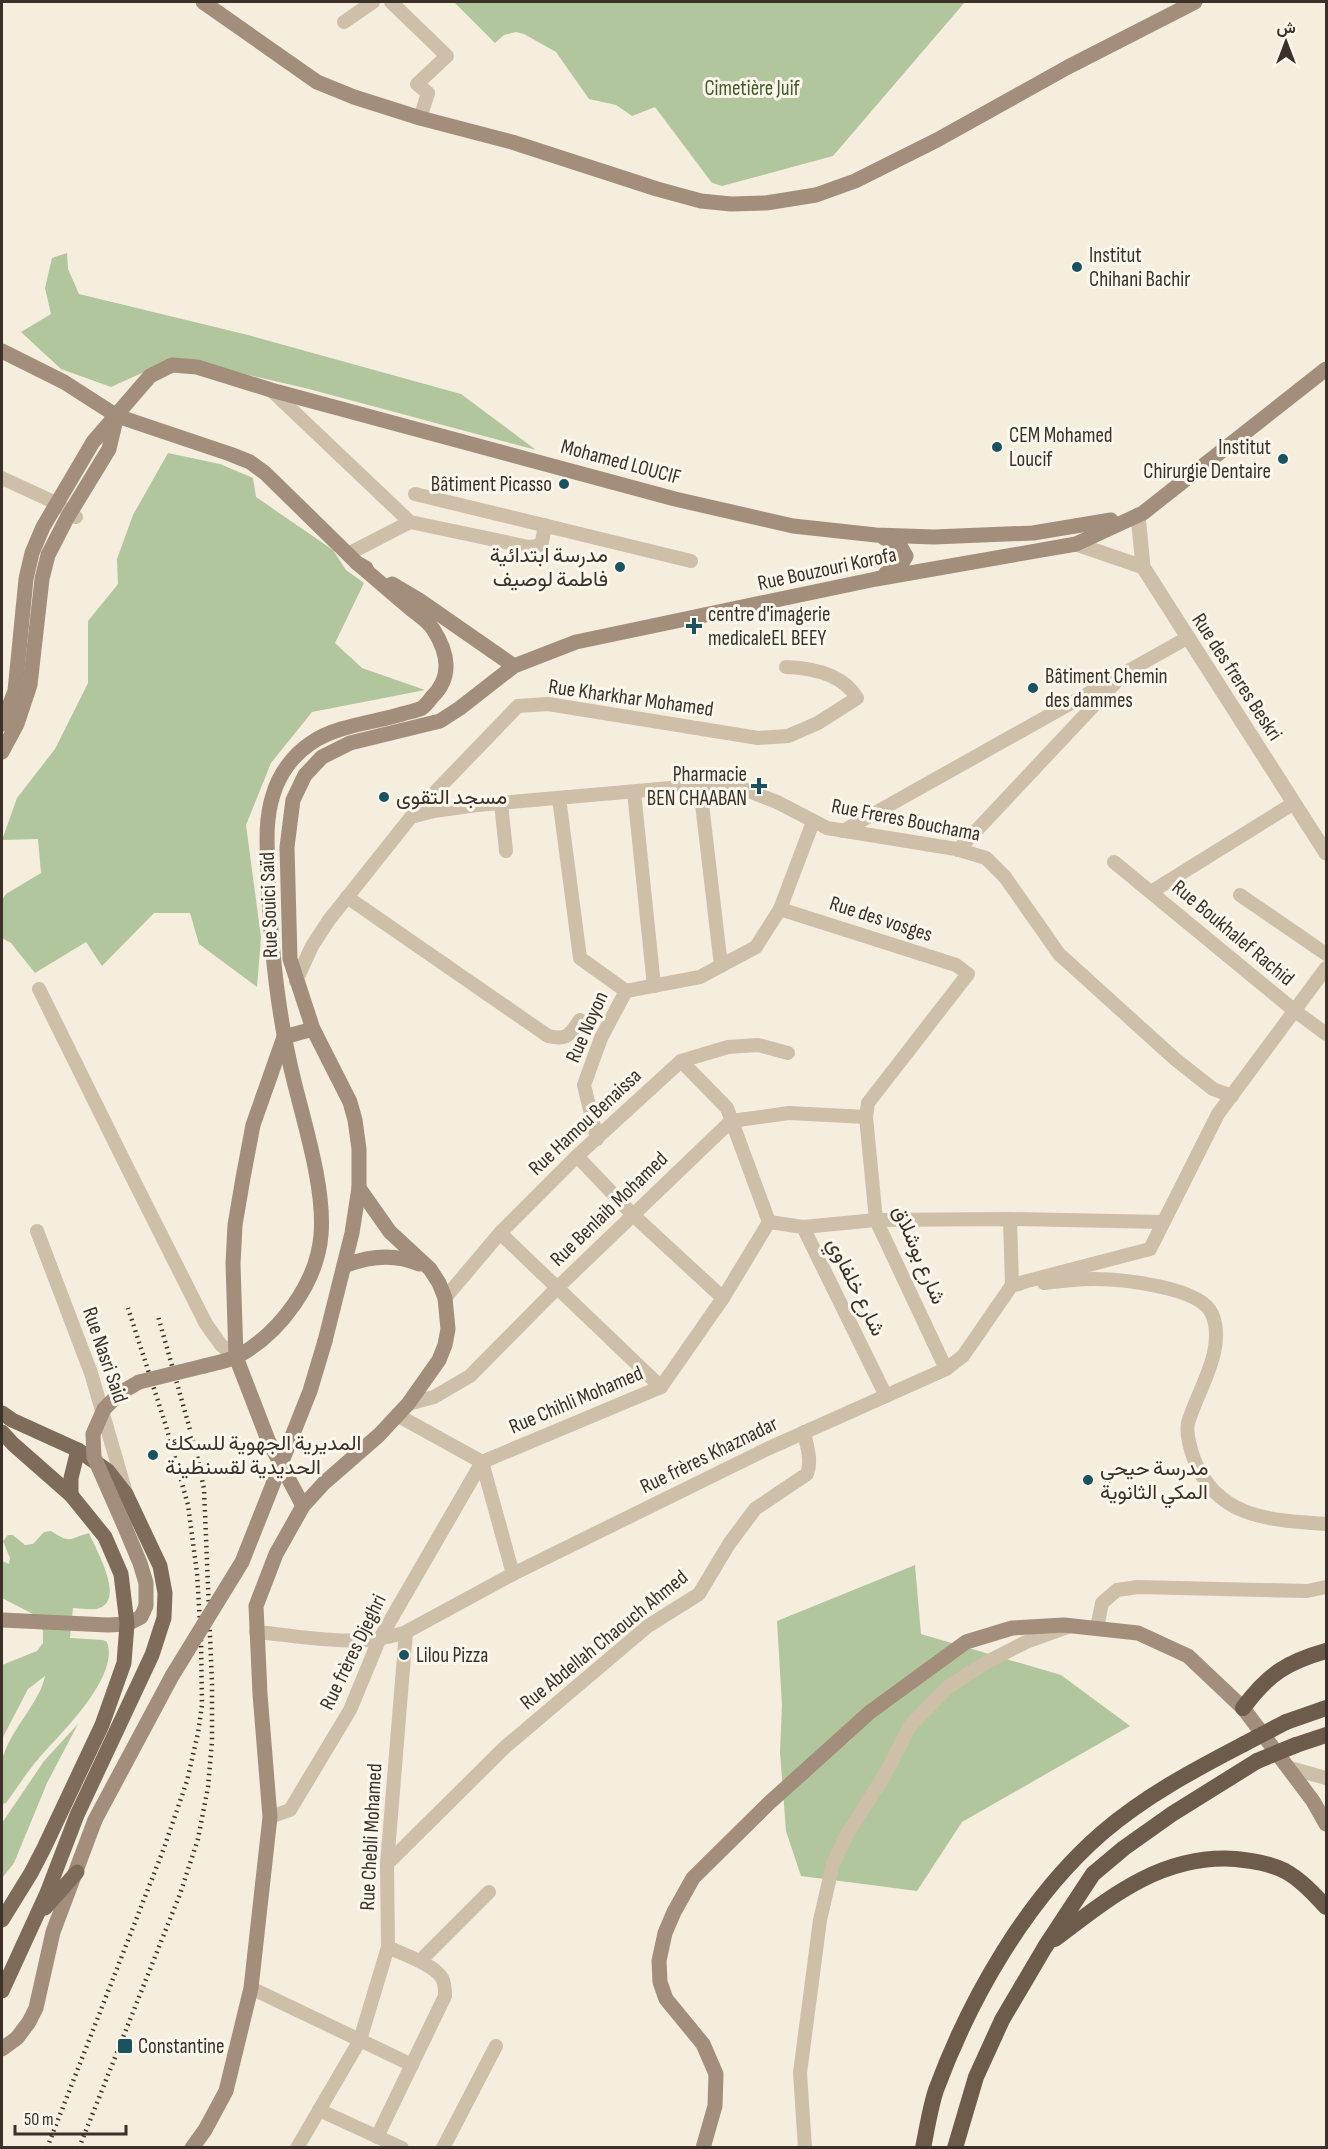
<svg xmlns="http://www.w3.org/2000/svg" width="1328" height="2149" font-family="'Sofia Sans Condensed',Vazirmatn,sans-serif">
<style>
.green{fill:#b2c69d}
.lines{fill:none;stroke-linecap:round;stroke-linejoin:round}
.minor{stroke:#cebfa9;stroke-width:14}
.tertiary{stroke:#cebfa9;stroke-width:15}
.secondary{stroke:#a28e7a;stroke-width:15}
.primary{stroke:#7e6b59;stroke-width:15}
.trunk{stroke:#6d5c4c;stroke-width:16}
.rail{stroke:#3b3129;stroke-width:4.5;stroke-dasharray:1.5 4.5;stroke-linecap:butt}
.secondary-bridge{stroke:#a28e7a;stroke-width:15}
.trunk-bridge{stroke:#6d5c4c;stroke-width:16}
.poi-dot{fill:#1b5260;stroke:#fcf6ec;stroke-width:2}
.labels{text-anchor:middle;dominant-baseline:central;stroke-width:6;stroke-linejoin:round;paint-order:stroke}
.park-label{font-size:21px;fill:#435b2b;stroke:#fcf6ec}
.poi-label{font-size:21px;fill:#3b3129;stroke:#fcf6ec;text-anchor:start}
.street-label{font-size:21px;fill:#3b3129;stroke:#fcf6ec}
</style>
<rect width="100%" height="100%" fill="#f5edde"/>
<g class="green">
<path d="M454,2H965L833,156L722,186L712,183L655,107L632,116L616,105L589,99L556,52L524,34L516,32L504,35L495,43Z"/>
<path d="M67,253L68,269L79,294L248,335L461,394L536,450L305,388L175,358L111,387L61,369L21,332L51,314L45,288L52,258Z"/>
<path d="M168,453L220,464L253,478L256,497L333,550L346,570L364,583L335,643L362,668L425,690L312,712L271,763L246,825L261,937L257,987L199,944L190,913H154L102,966L86,942L35,973L11,943L2,938V900L6,894L41,873L38,839L2,840L17,798L55,749L88,683V621L118,584L117,559L133,515Z"/>
<path d="M51,1531C71,1544 68,1539 89,1533C95,1548 128,1603 96,1609C89,1610 80,1608 73,1608L70,1638L103,1640L107,1642C120,1677 60,1734 39,1758C27,1772 17,1788 6,1803L2,1804C2,1791 0,1774 2,1761C8,1732 40,1703 45,1676L28,1689L2,1739V1665L37,1651L43,1643V1631L33,1614L2,1598V1561L9,1564L10,1558L3,1541L8,1535H13L25,1545L33,1544L44,1532Z"/>
<path d="M915,1565L921,1634L1061,1675L1130,1726L962,1822L917,1891L801,1876L786,1831L780,1752L782,1705L777,1621Z"/>
<path d="M78,1724L47,1783L14,1863L2,1878V1823L44,1761Z"/>
</g>
<g class="lines">
<g class="minor">
<path d="M391,2L447,56L417,84L428,93L420,118"/>
<path d="M344,22L373,2"/>
<path d="M271,390L410,522L529,547L538,546L542,542L545,525"/>
<path d="M2,478L56,503L76,517"/>
<path d="M415,494L691,561"/>
<path d="M348,554L410,522"/>
<path d="M700,787L721,966"/>
<path d="M634,792L654,986"/>
<path d="M559,798L580,958L626,991"/>
<path d="M501,803L506,851"/>
<path d="M411,817L434,811L477,805L728,783L777,802L827,828L956,849L986,858L1005,877L1059,954L1175,1059L1213,1089L1232,1096"/>
<path d="M843,831L1187,638"/>
<path d="M958,850L1115,683"/>
<path d="M1114,862L1295,1011L1326,1034"/>
<path d="M1151,892L1294,803"/>
<path d="M1240,895L1326,954"/>
<path d="M347,897L548,1036C568,1041 570,1034 580,1020"/>
<path d="M780,909L956,965L968,974L868,1103L866,1117L876,1220L946,1369"/>
<path d="M296,981L312,946L329,920L411,817L518,706L548,704L758,738L788,736L818,723L857,698C843,674 812,668 786,667"/>
<path d="M39,989L126,1165L206,1324L221,1345L236,1357"/>
<path d="M626,991L700,977L756,947L780,909L813,822"/>
<path d="M681,1061L727,1108L769,1222"/>
<path d="M597,1139L584,1085L601,1038L626,991"/>
<path d="M577,1156L633,1215L723,1298"/>
<path d="M1010,1219L1012,1285L1019,1284"/>
<path d="M769,1222L803,1227L886,1396"/>
<path d="M803,1227L876,1220L1010,1219L1163,1222"/>
<path d="M37,1231L91,1373L126,1493"/>
<path d="M500,1233L661,1387"/>
<path d="M1044,1283C1061,1281 1078,1279 1094,1279C1121,1279 1201,1287 1212,1314C1227,1349 1197,1391 1188,1423C1186,1434 1190,1448 1194,1459C1217,1519 1271,1520 1326,1524"/>
<path d="M445,1298L500,1233L577,1156L681,1061L728,1047L758,1045L788,1053"/>
<path d="M408,1404L434,1397L470,1376L557,1288L731,1121L789,1113L866,1117"/>
<path d="M397,1415L482,1462L661,1387L723,1298L769,1222"/>
<path d="M482,1462L513,1574"/>
<path d="M1097,1628L1102,1603L1117,1590L1138,1587L1307,1591L1326,1587"/>
<path d="M256,1632C303,1636 360,1649 406,1632L513,1574L767,1449L946,1369L963,1356L1012,1285L1150,1249L1218,1114L1326,968"/>
<path d="M1290,1768L1326,1778"/>
<path d="M270,1817L290,1810L350,1710L379,1640L482,1462"/>
<path d="M387,1864L504,1748L648,1626L699,1594L729,1544L755,1509L807,1474C812,1460 807,1447 804,1432"/>
<path d="M420,1961L489,1892"/>
<path d="M251,1988L412,2065"/>
<path d="M319,2110L402,2148"/>
<path d="M377,2137L445,1996C445,1990 445,1983 442,1978C433,1964 402,1954 388,1947"/>
<path d="M297,2148L360,2040L388,1947L387,1864L406,1632"/>
<path d="M443,2148L496,2046"/>
<path d="M805,2148L800,2073L820,1920L833,1864L846,1836L884,1776L910,1726L948,1687L987,1662L1026,1642L1068,1627"/>
</g>
<g class="tertiary">
<path d="M1138,515L1143,567L1326,853"/>
<path d="M1076,544L1143,567"/>
</g>
<g class="secondary">
<path d="M203,2L317,82L354,97L420,118L512,142L657,189L701,201L731,204L766,203L816,195L855,181L937,140L1068,67L1195,2"/>
<path d="M2,351L64,382L117,416L230,454L250,462L265,473L357,563L366,568"/>
<path d="M884,538L899,544L906,556L901,565L886,573"/>
<path d="M392,584L419,600L514,666"/>
<path d="M2,724L15,691L26,579L32,553L43,527L93,442L150,376L172,365L197,367L271,390L675,499L793,526L876,535L934,537L1033,533L1111,520"/>
<path d="M2,752L17,724L30,685L42,579L48,555L67,518L109,449L116,419"/>
<path d="M344,1266C369,1256 394,1253 419,1264"/>
<path d="M325,1341L352,1233L359,1188V1149L355,1120L350,1102L313,1029L290,959L287,847L293,800L305,775L322,757L350,743L440,721L460,708L514,666L576,642L876,579L1076,544L1143,513L1326,369"/>
<path d="M204,1366C215,1363 228,1361 238,1356C280,1333 317,1283 321,1235C325,1189 305,1126 294,1081C277,1013 270,940 268,870C267,845 265,820 273,795C279,774 293,755 311,743C337,725 373,723 402,714C408,712 416,711 422,708C425,706 429,701 432,697C453,677 448,652 433,629C428,621 418,615 411,609C393,594 375,578 357,563"/>
<path d="M303,1506L268,1440L236,1357L233,1264L235,1225L243,1178L253,1125L284,1037L313,1029"/>
<path d="M2,1620L108,1625L127,1624L141,1617L146,1606V1583L140,1563L124,1525"/>
<path d="M2,2049L17,2038L29,2022L36,2008L53,1932L95,1820"/>
<path d="M192,2148L205,2130L226,2091L251,1988L270,1817L260,1694L256,1606L276,1554L303,1506L324,1483L379,1435L408,1404L439,1360L445,1345L448,1329L445,1298L439,1283L430,1269L390,1232L359,1188"/>
<path d="M703,2148L715,2106L716,2074L703,2044L666,1999L660,1982L659,1961L665,1933L674,1912L693,1878L768,1804L870,1712L966,1642L1012,1628L1064,1625L1138,1633L1188,1656L1243,1708L1313,1801L1326,1824"/>
</g>
<g class="primary">
<path d="M2,1413L12,1420L78,1450L108,1471L126,1494L160,1566L165,1593L164,1618L152,1655L77,1815L47,1893L2,1991"/>
<path d="M2,1432L13,1444L71,1495L105,1537L121,1574L127,1624L124,1663L102,1725L44,1848L31,1873L2,1920"/>
<path d="M71,1495V1478L78,1450"/>
<path d="M45,1908L77,1872"/>
</g>
<g class="trunk">
<path d="M1243,1708C1268,1674 1287,1662 1326,1651"/>
<path d="M1286,1722L1326,1708"/>
<path d="M1296,1745L1326,1735"/>
<path d="M1055,1939C1110,1897 1162,1854 1236,1859C1253,1861 1269,1863 1285,1871C1300,1879 1314,1894 1326,1907"/>
<path d="M923,2148C927,2129 930,2108 936,2090C970,1998 1027,1898 1102,1833C1145,1796 1194,1770 1244,1744"/>
<path d="M955,2148L976,2077L1002,2020L1045,1947L1093,1874L1124,1848L1172,1814L1257,1761"/>
</g>
<g class="rail">
<path d="M47,2148L164,1848L187,1781L198,1733L202,1705L201,1640L197,1573L188,1505L166,1426L128,1308"/>
<path d="M79,2148L180,1894L198,1839L208,1787L212,1741V1684L204,1489L196,1451L158,1316"/>
</g>
<g class="secondary-bridge">
<path d="M124,1525L94,1457L93,1434L104,1409L120,1393L139,1382L204,1366"/>
<path d="M95,1820L172,1676L242,1562L310,1391L325,1341"/>
</g>
<g class="trunk-bridge">
<path d="M1244,1744L1286,1722"/>
<path d="M1257,1761L1296,1745"/>
</g>
</g>
<g class="poi-dot">
<circle cx="1077" cy="267" r="6"/>
<circle cx="997" cy="447" r="6"/>
<circle cx="1283" cy="459" r="6"/>
<circle cx="564" cy="484" r="6"/>
<circle cx="620" cy="567" r="6"/>
<path d="M691 617h6v6h6v6h-6v6h-6v-6h-6v-6h6z"/>
<circle cx="1033" cy="688" r="6"/>
<path d="M756 777h6v6h6v6h-6v6h-6v-6h-6v-6h6z"/>
<circle cx="384" cy="797" r="6"/>
<circle cx="153" cy="1455" r="6"/>
<circle cx="1088" cy="1480" r="6"/>
<circle cx="404" cy="1655" r="6"/>
<rect x="117" y="2038" width="16" height="16" rx="3"/>
</g>
<g class="labels">
<g class="park-label">
<text x="752" y="88">Cimetière Juif</text>
</g>
<g class="poi-label">
<text x="1089" y="255">Institut<tspan x="1089" dy="24">Chihani Bachir</tspan></text>
<text x="1009" y="435">CEM Mohamed<tspan x="1009" dy="24">Loucif</tspan></text>
<text x="1271" y="447" text-anchor="end">Institut<tspan x="1271" dy="24">Chirurgie Dentaire</tspan></text>
<text x="552" y="484" text-anchor="end">Bâtiment Picasso</text>
<text x="608" y="555" text-anchor="end">مدرسة ابتدائية<tspan x="608" dy="24">فاطمة لوصيف</tspan></text>
<text x="708" y="614">centre d'imagerie<tspan x="708" dy="24">medicaleEL BEEY</tspan></text>
<text x="1045" y="676">Bâtiment Chemin<tspan x="1045" dy="24">des dammes</tspan></text>
<text x="747" y="774" text-anchor="end">Pharmacie<tspan x="747" dy="24">BEN CHAABAN</tspan></text>
<text x="396" y="797">مسجد التقوى</text>
<text x="165" y="1443">المديرية الجهوية للسكك<tspan x="165" dy="24">الحديدية لقسنطينة</tspan></text>
<text x="1100" y="1468">مدرسة حيحي<tspan x="1100" dy="24">المكي الثانوية</tspan></text>
<text x="416" y="1655">Lilou Pizza</text>
<text x="138" y="2046">Constantine</text>
</g>
<g class="street-label">
<text transform="translate(621 462) rotate(15)">Mohamed LOUCIF</text>
<text transform="translate(827 569) rotate(-12)">Rue Bouzouri Korofa</text>
<text transform="translate(1237 677) rotate(57)">Rue des freres Beskri</text>
<text transform="translate(631 698) rotate(8)">Rue Kharkhar Mohamed</text>
<text transform="translate(906 820) rotate(11)">Rue Freres Bouchama</text>
<text transform="translate(269 905) rotate(-92)">Rue Souici Saïd</text>
<text transform="translate(881 919) rotate(18)">Rue des vosges</text>
<text transform="translate(1233 933) rotate(40)">Rue Boukhalef Rachid</text>
<text transform="translate(587 1027) rotate(-66)">Rue Noyon</text>
<text transform="translate(585 1122) rotate(-43)">Rue Hamou Benaissa</text>
<text transform="translate(609 1209) rotate(-44)">Rue Benlaib Mohamed</text>
<text transform="translate(919 1255) rotate(67)">شارع بوشلاق</text>
<text transform="translate(856 1287) rotate(64)">شارع خلفاوي</text>
<text transform="translate(105 1355) rotate(71)">Rue Nasri Said</text>
<text transform="translate(576 1400) rotate(-23)">Rue Chihli Mohamed</text>
<text transform="translate(709 1455) rotate(-26)">Rue frères Khaznadar</text>
<text transform="translate(604 1640) rotate(-39)">Rue Abdellah Chaouch Ahmed</text>
<text transform="translate(353 1652) rotate(-64)">Rue frères Djeghri</text>
<text transform="translate(371 1837) rotate(-87)">Rue Chebli Mohamed</text>
</g>
</g>
<rect width="1328" height="2149" fill="none" stroke="#3b3129" stroke-width="6"/>
<g transform="translate(1286 42)" stroke="#fcf6ec" stroke-width="4.5" paint-order="stroke">
<path d="M0-4.5L10 22L0 15L-10 22Z" fill="#3b3129"/>
<text y="-9" font-size="16" font-weight="bold" text-anchor="middle" fill="#3b3129">ش</text>
</g>
<path d="M15 2125v9h111v-9" fill="none" stroke="#3b3129" stroke-width="3"/>
<text x="24" y="2125" font-size="18" fill="#3b3129" stroke="#fcf6ec" stroke-width="4.5" paint-order="stroke">50 m</text>
</svg>
